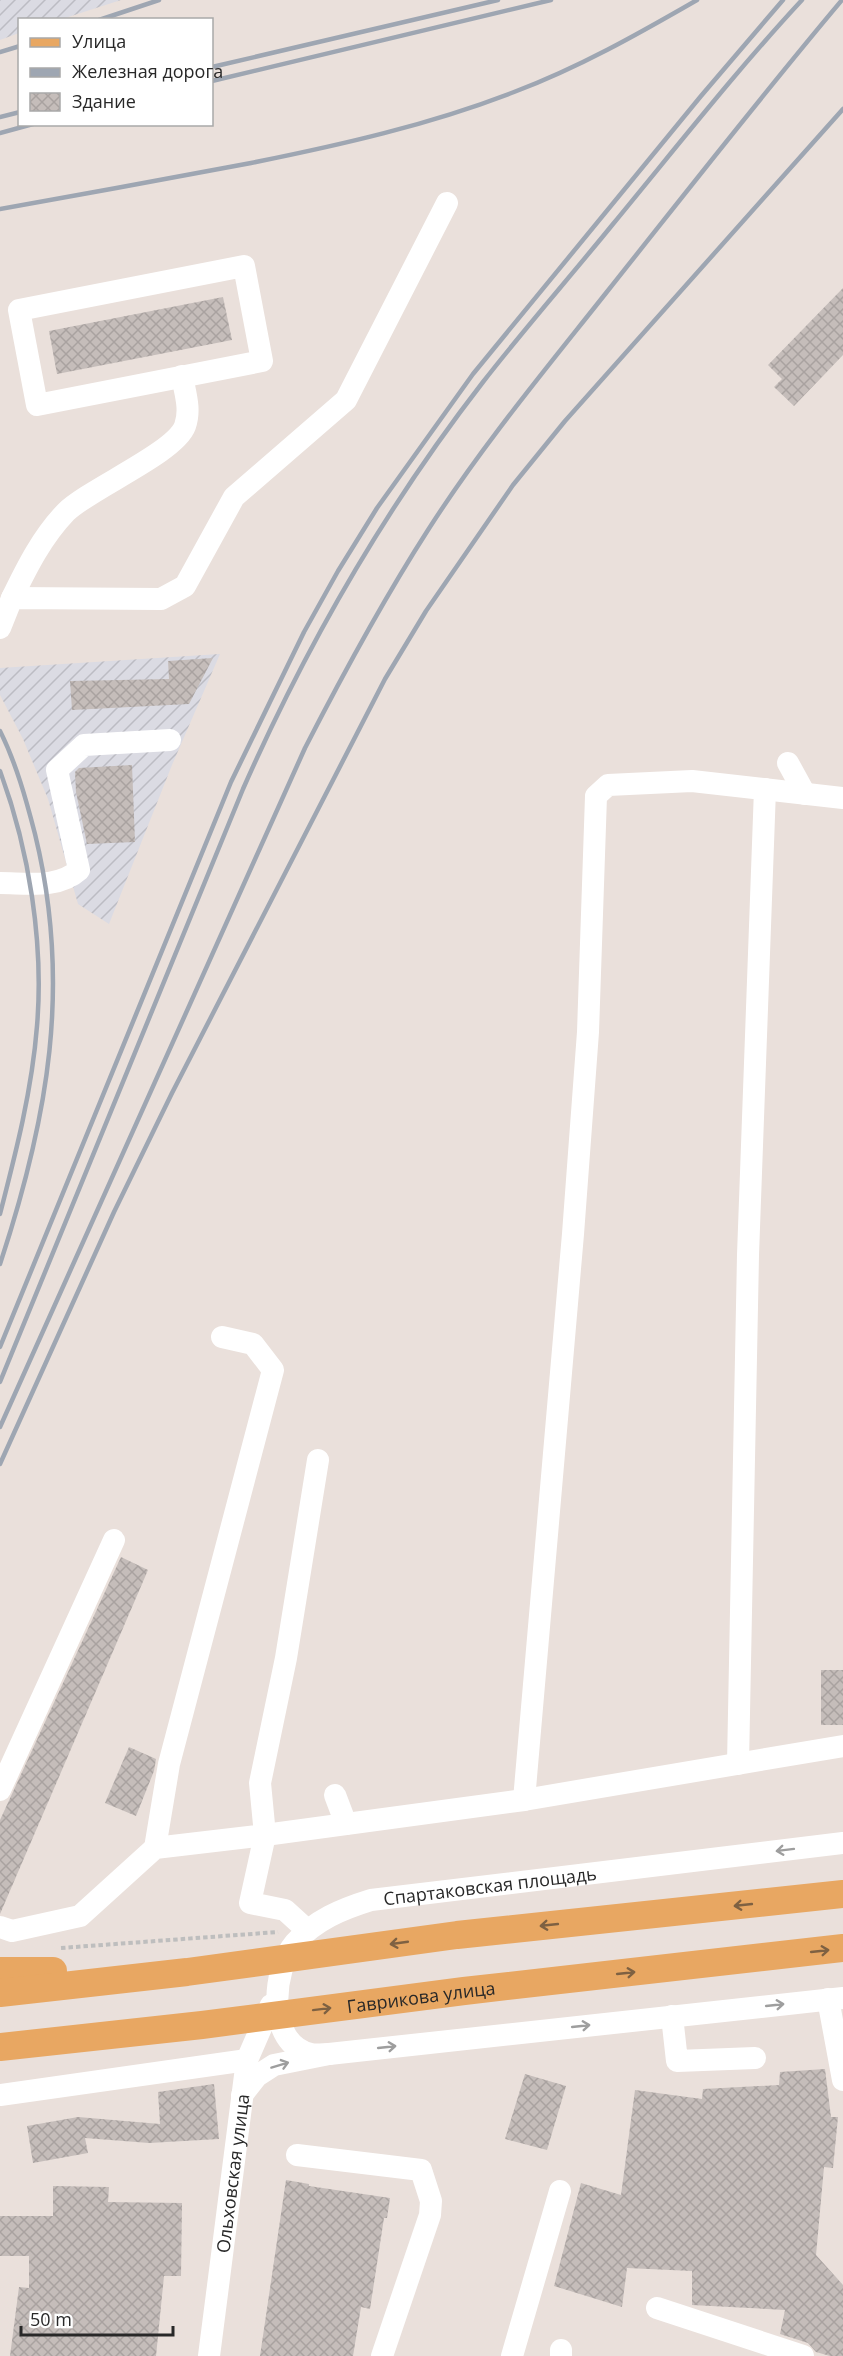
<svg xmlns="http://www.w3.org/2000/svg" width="843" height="2356" font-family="'Open Sans',sans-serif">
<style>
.industrial{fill:url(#industrial-furrows)}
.building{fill:url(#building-cross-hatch)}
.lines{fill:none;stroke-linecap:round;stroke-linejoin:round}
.path{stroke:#bebebe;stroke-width:4;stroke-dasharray:4.5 3;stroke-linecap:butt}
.minor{stroke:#fff;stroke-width:22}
.major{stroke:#e8a762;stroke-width:28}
.rail{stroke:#9ea6b2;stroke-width:4.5}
.oneway{stroke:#9e9e9e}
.oneway2{stroke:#7e6142}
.labels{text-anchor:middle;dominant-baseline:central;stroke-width:6;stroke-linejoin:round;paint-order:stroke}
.street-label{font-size:18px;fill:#282828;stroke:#fff}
</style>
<defs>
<pattern id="industrial-furrows" width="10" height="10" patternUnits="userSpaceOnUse" patternTransform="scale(1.5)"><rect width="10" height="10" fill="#dbdbe3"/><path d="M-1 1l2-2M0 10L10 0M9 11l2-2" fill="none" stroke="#bcbcc3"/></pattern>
<pattern id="building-cross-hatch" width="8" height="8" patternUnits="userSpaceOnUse" patternTransform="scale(1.5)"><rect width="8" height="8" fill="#c5bdba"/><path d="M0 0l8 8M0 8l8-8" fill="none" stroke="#a9a2a0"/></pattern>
</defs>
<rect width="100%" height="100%" fill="#eae0db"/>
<g class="industrial">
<path d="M0,0H121L62,19L20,20L19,33L0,40Z"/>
<path d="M220,654L172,765L109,924L78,904L48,799L23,739L0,695V668Z"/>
</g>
<g class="building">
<path d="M843,288V355L794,406L774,387L782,379L768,365Z"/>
<path d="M223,297L232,340L57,374L49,331Z"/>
<path d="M213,658L189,704L72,710L70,681L169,679L168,661Z"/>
<path d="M132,765L135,842L87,844L76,792L75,772L79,768Z"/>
<path d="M121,1557L148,1570L0,1914V1820Z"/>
<rect x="821" y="1670" width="22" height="55"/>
<path d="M129,1747L156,1759L154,1771L136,1816L105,1803Z"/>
<path d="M825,2069L831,2117H838L833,2168L824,2167L816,2255L843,2285V2356H830L816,2352L808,2343L780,2334L785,2310L692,2305V2271L627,2268L622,2307L554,2286L581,2183L621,2195L635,2090L702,2099L703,2089L779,2085L780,2072Z"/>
<path d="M525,2074L566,2086L547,2150L505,2139Z"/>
<path d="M214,2084L219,2139L149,2143L85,2138L88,2153L33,2163L27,2126L78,2117L160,2124L158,2092Z"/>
<path d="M286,2180L309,2184V2186L390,2198L387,2218H384L370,2309L361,2307L353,2356H260Z"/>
<path d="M53,2186L109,2187L108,2202L182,2203L181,2276H164L156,2356H10L19,2287L29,2288V2256H0V2216H53Z"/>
</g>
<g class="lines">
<path class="path" d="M61,1948L278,1932"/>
<g class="minor">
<path d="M244,266L262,361L37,405L19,310Z"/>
<path d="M12,598C27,567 42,537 66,512C89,489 175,453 185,426C191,409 185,393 182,376"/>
<path d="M0,628L12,598L161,599L185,586L234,497L346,400L447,203"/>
<path d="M788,763L805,794"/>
<path d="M0,883C26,883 58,889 79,870L57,770L84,745L170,740"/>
<path d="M738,1764L748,1255L765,789"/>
<path d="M0,1790L114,1540"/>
<path d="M335,1795L346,1824"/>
<path d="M524,1800L573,1234L588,1032L596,796L608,785L692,781L843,798"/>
<path d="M155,1848L169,1764L273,1370L253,1344L222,1337"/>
<path d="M0,1927L12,1931L80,1916L155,1848L265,1835L260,1783L286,1658L318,1460"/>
<path d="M307,1930L285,1910L250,1903L265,1835L524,1800L843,1746"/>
<path d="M828,1999L843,2080"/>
<path d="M672,2016L677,2061L755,2058"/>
<path id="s1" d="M329,2054C324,2054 316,2055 311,2054C266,2044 272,1970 295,1943C315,1920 342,1909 371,1900L843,1843"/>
<path d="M0,2095L247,2060"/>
<path d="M242,2095L257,2076L274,2065L329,2054L843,1998"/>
<path d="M297,2155L421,2170L431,2201L430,2215L382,2356"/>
<path d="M657,2308L803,2356"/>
<path id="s2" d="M209,2356L247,2060L271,2005"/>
<path d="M512,2356L560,2191"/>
<path d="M561,2356V2350"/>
</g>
<g class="major">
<path d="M0,1971H53"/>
<path d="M0,1993L187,1972L457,1935L843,1894"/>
<path id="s3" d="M0,2047L202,2025L464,1991L843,1948"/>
</g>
<g class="rail">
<path d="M99,20L159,0"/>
<path d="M0,52L20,46"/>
<path d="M212,67L498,0"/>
<path d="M212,81L551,0"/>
<path d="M0,117L20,112"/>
<path d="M0,133L33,124"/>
<path d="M0,209C84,194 167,179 251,163C340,145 429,125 514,92C578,68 638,34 697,0"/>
<path d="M0,731C16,763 26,799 35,834C72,985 48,1119 0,1264"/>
<path d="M0,771C29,849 44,943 37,1026C32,1090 16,1152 0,1214"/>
<path d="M0,1347L231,782L304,632L338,571L377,508L473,374L701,96L783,0"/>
<path d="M0,1382L243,789C307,644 386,507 483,382C525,328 570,277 613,224C675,149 736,71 802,0"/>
<path d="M0,1427L305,748C343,674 383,600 428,530C481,447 545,370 606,293C684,195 761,96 842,0"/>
<path d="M0,1464L114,1212L172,1093L385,679L426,611L513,485L565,421L843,109"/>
</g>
</g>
<defs><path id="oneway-shaft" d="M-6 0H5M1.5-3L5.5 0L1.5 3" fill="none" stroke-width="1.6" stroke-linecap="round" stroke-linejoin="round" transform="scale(1.5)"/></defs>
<g class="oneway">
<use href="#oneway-shaft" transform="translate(785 1850) rotate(173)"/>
<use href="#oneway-shaft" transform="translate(775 2005) rotate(-6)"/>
<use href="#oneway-shaft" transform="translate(581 2026) rotate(-6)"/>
<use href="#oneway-shaft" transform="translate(387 2047) rotate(-6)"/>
<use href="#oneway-shaft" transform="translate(280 2065) rotate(-17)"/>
</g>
<g class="oneway2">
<use href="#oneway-shaft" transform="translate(743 1905) rotate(174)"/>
<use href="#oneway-shaft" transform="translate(549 1925) rotate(174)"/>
<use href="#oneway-shaft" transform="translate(399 1943) rotate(172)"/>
<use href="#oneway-shaft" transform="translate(820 1951) rotate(-6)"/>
<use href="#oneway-shaft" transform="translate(626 1973) rotate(-6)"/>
<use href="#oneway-shaft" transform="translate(322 2009) rotate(-7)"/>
</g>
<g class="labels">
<g class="street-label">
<text stroke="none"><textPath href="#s1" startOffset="356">Спартаковская площадь</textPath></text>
<text stroke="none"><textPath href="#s3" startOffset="424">Гаврикова улица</textPath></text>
<text stroke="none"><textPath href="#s2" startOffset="184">Ольховская улица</textPath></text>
</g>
</g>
<rect x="18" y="18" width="195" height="108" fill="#ffffff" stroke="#a9a9a9" stroke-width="1.5"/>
<rect x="30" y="38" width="30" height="9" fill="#e8a762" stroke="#a9a9a9" stroke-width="1.5"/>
<text x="72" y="48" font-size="18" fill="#282828">Улица</text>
<rect x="30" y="68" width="30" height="9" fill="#9ea6b2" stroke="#a9a9a9" stroke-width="1.5"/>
<text x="72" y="78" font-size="18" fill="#282828">Железная дорога</text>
<rect x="30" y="93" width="30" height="18" fill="url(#building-cross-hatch)" stroke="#a9a9a9" stroke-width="1.5"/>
<text x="72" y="108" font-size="18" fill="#282828">Здание</text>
<path d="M21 2326v9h152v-9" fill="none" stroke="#282828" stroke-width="3"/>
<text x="30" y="2326" font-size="18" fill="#282828" stroke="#ffffff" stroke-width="4.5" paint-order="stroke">50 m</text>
</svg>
